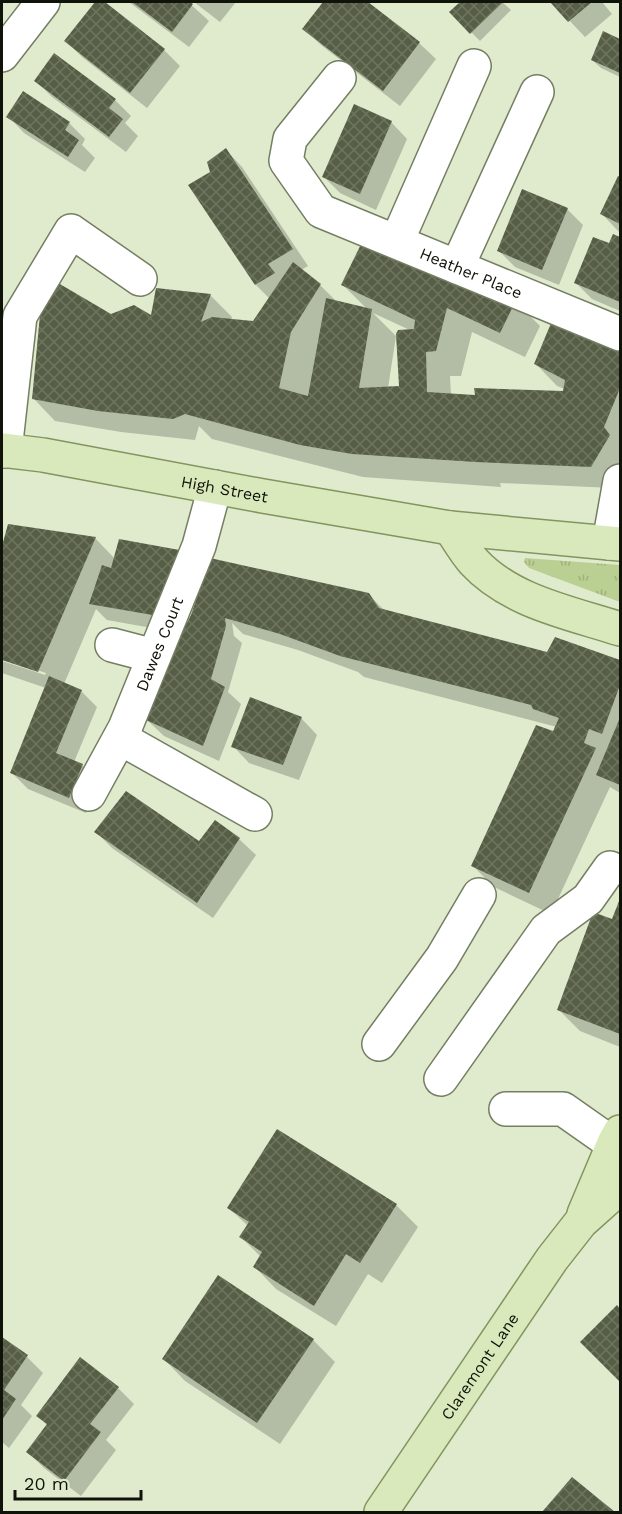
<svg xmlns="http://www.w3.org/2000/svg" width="622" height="1514" font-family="'Work Sans',sans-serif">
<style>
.park{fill:url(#park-tufts)}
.shadow{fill:#0003;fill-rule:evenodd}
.building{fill:url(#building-cross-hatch)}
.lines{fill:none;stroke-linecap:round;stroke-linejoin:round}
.minor-casing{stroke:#747e63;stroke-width:36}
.major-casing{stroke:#83955f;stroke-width:36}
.minor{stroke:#fff;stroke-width:33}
.major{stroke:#dae9bb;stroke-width:33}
.labels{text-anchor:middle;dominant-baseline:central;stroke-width:6;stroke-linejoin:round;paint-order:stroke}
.street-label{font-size:16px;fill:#101309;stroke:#e0ebcd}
</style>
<defs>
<pattern id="park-tufts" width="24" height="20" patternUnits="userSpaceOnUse" patternTransform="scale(1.5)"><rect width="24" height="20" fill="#bacf92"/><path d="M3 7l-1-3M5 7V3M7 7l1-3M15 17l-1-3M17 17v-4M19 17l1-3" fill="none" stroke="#9fb17d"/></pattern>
<pattern id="building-cross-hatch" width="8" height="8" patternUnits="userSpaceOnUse" patternTransform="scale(1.5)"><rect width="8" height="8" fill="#565f45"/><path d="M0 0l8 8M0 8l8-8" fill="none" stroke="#6e7561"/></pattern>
</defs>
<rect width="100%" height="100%" fill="#e0ebcd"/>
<path class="park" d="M525,558L620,565V602L529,568L524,562Z"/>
<g class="shadow">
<path d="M96,2H103L164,50L180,66L147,108L82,57L66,41Z"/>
<path d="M129,2H188L209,21L189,47Z"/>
<path d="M194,2H236L220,22Z"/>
<path d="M325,2H365L419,43L436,59L400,106L321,45L304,29Z"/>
<path d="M462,2H502L511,10L480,41L451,12Z"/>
<path d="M552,2H602L612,14L585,37Z"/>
<path d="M604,33L620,41V77L601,68L592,60Z"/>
<path d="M36,81L115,100L131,116L125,123L138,136L126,152L52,97Z"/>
<path d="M8,116L69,123L85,139L82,145L95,158L85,172L24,133Z"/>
<path d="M391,122L407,139L376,210L340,193L324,177Z"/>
<path d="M226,150L242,167L308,266L301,270L320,285L338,303L368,310L343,285L515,301L540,326L525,357L472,332L461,376H450L451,395L476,396L564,392L565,389L557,386L536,364L555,319L620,351V475L613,488L500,483L501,487L363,477L212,439L199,426L195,440L121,432L55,421L34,399L111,315L152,317L210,295L232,317L231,320L254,323L270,299L256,285L190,186L211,173ZM373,313L412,331L400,387L388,388L396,336Z"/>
<path d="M619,178H620V233L602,214Z"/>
<path d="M567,209L583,225L559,285L515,267L499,251Z"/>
<path d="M613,236L620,239V311L592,299L576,283L610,245Z"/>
<path d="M9,525L95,538L115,559L180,633L107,620L96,609L64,684L81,691L97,707L74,762L82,765L99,782L86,813L28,789L11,772L46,688L2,673V661L45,675L46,673L2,658V551Z"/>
<path d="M368,594L386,612L548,654L556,639L620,662V793L610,787L551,914L494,887L472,865L557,727L364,677L358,672L298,650L243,634L232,623L234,636L242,643L228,692L241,704L219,761L164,736L147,720L193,616Z"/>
<path d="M301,718L317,735L299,780L249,763L233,746Z"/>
<path d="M216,822L239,839L256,855L213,918L112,848L96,832L199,843Z"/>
<path d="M620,903V1047L580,1031L559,1010L613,921Z"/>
<path d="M277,1131L396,1205L418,1227L382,1283L368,1274L336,1326L276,1289L255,1267L261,1257L241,1237L248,1226L229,1208Z"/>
<path d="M617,1307L620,1311V1380L582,1342Z"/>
<path d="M2,1338L27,1357L43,1373L21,1405L32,1416L9,1448L2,1442Z"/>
<path d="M313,1340L335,1362L280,1444L185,1381L164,1359Z"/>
<path d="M118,1388L134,1404L106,1440L116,1450L81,1496L44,1468L28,1452L48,1426L38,1416Z"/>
<path d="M572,1479L612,1512H544Z"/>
</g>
<g class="building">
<path d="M95,2H105L165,49L130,93L64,41Z"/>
<path d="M132,2H190L193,4L172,32Z"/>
<path d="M323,2H368L420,42L383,91L302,29Z"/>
<path d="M460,2H503L470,34L449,12Z"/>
<path d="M550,2H592L568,22Z"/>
<path d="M603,31L620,39V73L591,60Z"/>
<path d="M54,53L116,99L109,108L123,119L109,137L34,81Z"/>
<path d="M23,91L70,122L65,130L79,140L68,157L6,117Z"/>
<path d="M354,104L392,121L360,194L322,177Z"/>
<path d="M226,148L293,249L268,264L275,273L255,285L188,185L210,172L207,162Z"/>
<path d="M618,176L620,177V224L600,214Z"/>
<path d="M522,189L568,208L542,270L497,251Z"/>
<path d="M368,230L516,300L500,333L447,308L436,351L426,352L427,392L475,395L474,388L563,391L565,380L534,364L554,316L620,349V388L604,427L610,435L591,467L476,462L352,454L300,445L185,414L173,419L98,411L32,399L41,304L53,280L111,314L134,305L151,315L156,288L211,294L201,322L212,317L253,321L293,262L321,284L291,332L279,388L308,396L326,298L372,309L359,388L399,386L396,334L398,330L414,329L415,320L341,285Z"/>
<path d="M613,234L620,237V302L574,283L593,237L609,243Z"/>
<path d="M8,524L96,537L38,672L2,660V546Z"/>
<path d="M119,539L185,551L164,617L89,604L102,565L111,568Z"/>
<path d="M210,558L369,593L379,608L547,652L555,637L620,660V685L602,734L589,729L584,743L596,748L529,893L471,866L536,725L553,731L559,718L533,709L531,705L340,656L280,634L225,618L226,626L211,679L225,687L203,746L146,720L168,660L191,615Z"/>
<path d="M49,676L82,690L56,753L83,764L69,798L10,773Z"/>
<path d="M250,697L302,717L283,765L231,747Z"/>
<path d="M619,720L620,721V785L596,775Z"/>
<path d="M126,791L199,841L215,820L240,838L197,903L94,832Z"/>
<path d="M619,901L620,902V1034L557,1010L593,912L612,919Z"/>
<path d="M277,1129L397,1204L360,1263L346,1254L314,1306L253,1267L262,1252L239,1237L249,1222L227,1208Z"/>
<path d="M218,1275L314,1339L257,1423L162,1359Z"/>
<path d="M617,1305L620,1309V1382L580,1342Z"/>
<path d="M2,1337L28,1355L4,1390L16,1399L2,1420Z"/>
<path d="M80,1357L119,1387L90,1424L101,1432L64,1481L26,1452L47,1424L36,1416Z"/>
<path d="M572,1477L615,1512H542Z"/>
</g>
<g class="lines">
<defs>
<g id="minor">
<path d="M2,55L43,2"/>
<path id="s1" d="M339,78L290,139L286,161L321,211L620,334"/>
<path d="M397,241L474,66"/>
<path d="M457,267L537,92"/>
<path d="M5,451L20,316L71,231L140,279"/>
<path d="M609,543L620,481"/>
<path d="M112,645L154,656"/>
<path d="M120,738L255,814"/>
<path id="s2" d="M89,794L125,728L199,546L215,487"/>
<path d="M379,1044L442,958L479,895"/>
<path d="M441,1079L546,930L588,899L610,868"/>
<path d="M506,1109H563L620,1149"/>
</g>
<g id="major">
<path id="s3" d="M2,450L43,455L263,496L450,528L620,544"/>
<path d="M450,528C458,539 465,552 474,562C511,602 571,613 620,629"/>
<path d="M584,1214L614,1143L620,1132"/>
<path id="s4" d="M381,1512L552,1259L581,1222L620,1187"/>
</g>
</defs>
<use href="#minor" class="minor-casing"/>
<use href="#major" class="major-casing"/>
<use href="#minor" class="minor"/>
<use href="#major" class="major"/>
</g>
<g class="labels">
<g class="street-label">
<text stroke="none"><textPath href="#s1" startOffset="324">Heather Place</textPath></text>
<text stroke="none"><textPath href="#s3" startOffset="226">High Street</textPath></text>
<text stroke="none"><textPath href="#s2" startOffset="166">Dawes Court</textPath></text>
<text stroke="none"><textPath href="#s4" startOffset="176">Claremont Lane</textPath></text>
</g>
</g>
<rect width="622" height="1514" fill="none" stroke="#101309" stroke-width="6"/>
<path d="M15 1490v9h126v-9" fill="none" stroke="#101309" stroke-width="3"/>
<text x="24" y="1490" font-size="18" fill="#101309" stroke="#e0ebcd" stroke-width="4.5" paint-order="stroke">20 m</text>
</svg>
